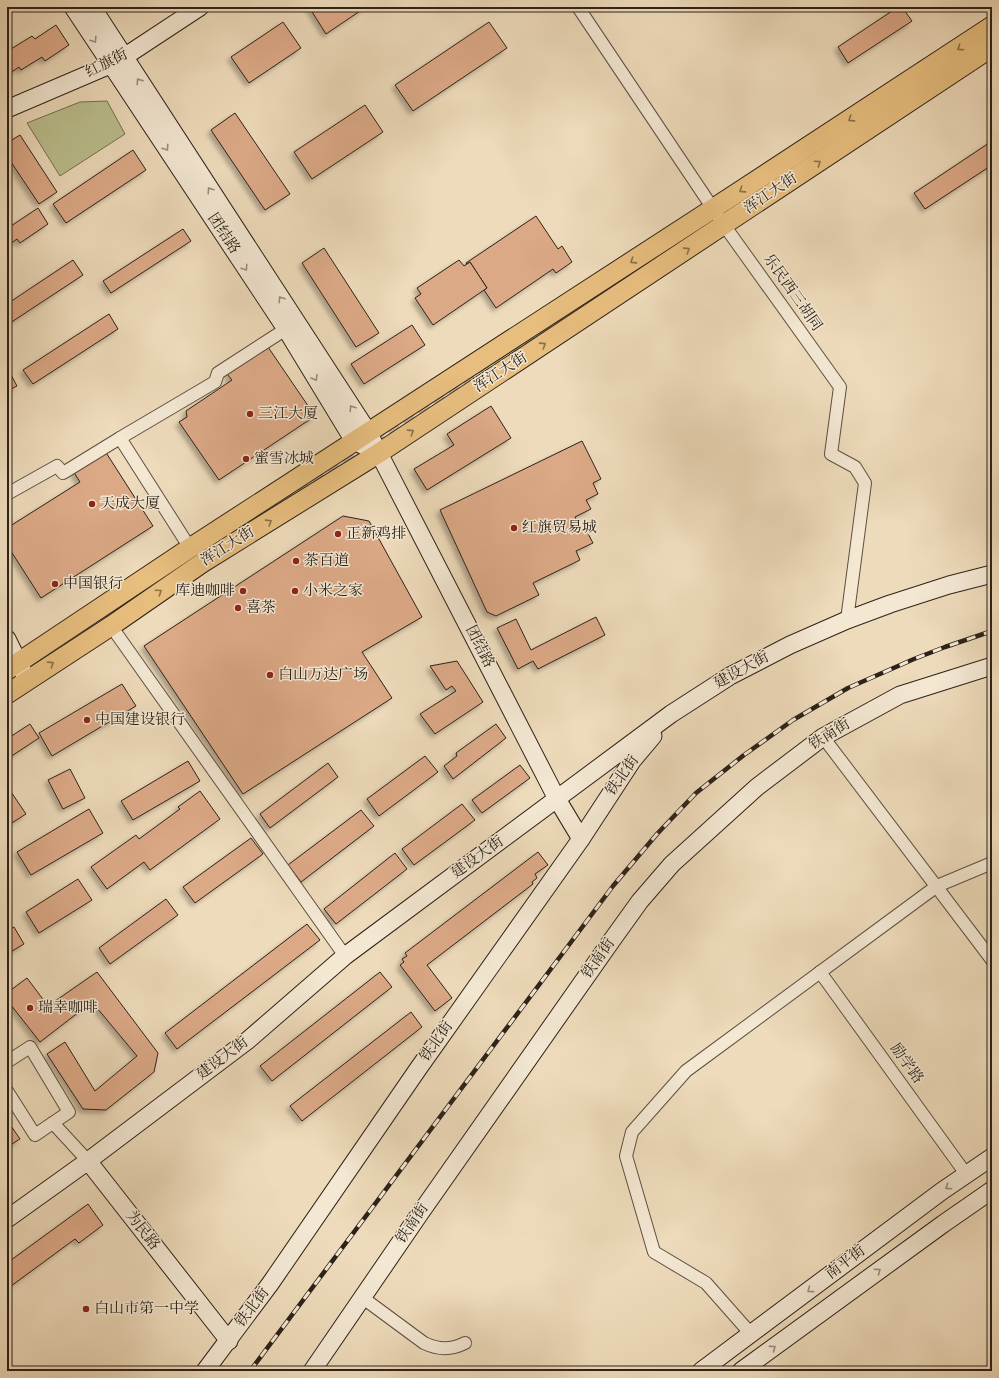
<svg xmlns="http://www.w3.org/2000/svg" width="999" height="1378" font-family="'Sorts Mill Goudy','Noto Serif SC',serif">
<style>
.green{fill:#bbbf8e;stroke:#747054}
.building{fill:#dca987;stroke:#2c2219;filter:url(#shadow)}
.lines{fill:none;stroke-linecap:round;stroke-linejoin:round}
.street-tunnel{stroke:#c7b69b;stroke-width:12;stroke-dasharray:12 6;stroke-linecap:butt}
.street-casing{stroke:#5c5042;stroke-width:14}
.secondary-casing{stroke:#2c2219;stroke-width:19}
.primary-casing{stroke:#2c2219;stroke-width:21}
.street{stroke:#f4e8d3;stroke-width:12}
.secondary{stroke:#f4e8d3;stroke-width:17}
.primary{stroke:#e7be7e;stroke-width:19}
.rail-casing{stroke:#2c2219;stroke-width:4.5}
.rail{stroke:#f4e8d3;stroke-width:3;stroke-dasharray:9;stroke-linecap:butt}
.oneway{stroke:#9a8f7f}
.oneway2{stroke:#8a704c}
.poi-dot{fill:#8f2418;stroke:#f4e8d3;stroke-width:1.5}
.labels{text-anchor:middle;dominant-baseline:central;stroke-width:3;stroke-linejoin:round;paint-order:stroke}
.street-label{font-size:15px;fill:#2c2219;stroke:#f4e8d3}
.poi-label{font-size:15px;fill:#2c2219;stroke:#f4e8d3;text-anchor:start}
</style>
<defs>
<filter id="shadow"><feDropShadow dx="-3.5" dy="3.5" stdDeviation="2" flood-color="#0004"/></filter>
</defs>
<rect width="100%" height="100%" fill="#eedbbb"/>
<filter id="stains"><feTurbulence type="fractalNoise" baseFrequency=".005" numOctaves="4"/><feColorMatrix values="0 0 0 0 .2 0 0 0 0 .09 0 0 0 0 .02 0 0 0 .5 -.17"/></filter>
<radialGradient id="worn" r=".72"><stop offset=".6" stop-color="#630" stop-opacity="0"/><stop offset="1" stop-color="#630" stop-opacity=".3"/></radialGradient>
<path class="green" d="M107,101L125,134L60,176L27,123L80,102Z"/>
<g class="building">
<path d="M309,7H366L326,34Z"/>
<path d="M898,7H902L912,21L848,63L838,47Z"/>
<path d="M283,22L301,48L249,83L231,57Z"/>
<path d="M489,22L507,48L413,111L395,85Z"/>
<path d="M56,25L69,45L45,61L42,57L21,70L19,67L7,75V47L9,46L11,49L32,36L35,39Z"/>
<path d="M365,105L383,132L312,179L294,152Z"/>
<path d="M235,113L290,194L265,210L211,130Z"/>
<path d="M20,135L57,192L39,204L11,162L7,165V143Z"/>
<path d="M992,141V165L925,209L914,193Z"/>
<path d="M133,150L146,170L66,223L53,204Z"/>
<path d="M38,208L48,224L20,243L17,239L7,246V223L9,222L11,226Z"/>
<path d="M536,216L558,249L562,246L572,262L556,273L553,269L496,308L484,290L487,288L470,262L467,264L466,263Z"/>
<path d="M183,229L191,241L111,293L103,281Z"/>
<path d="M324,248L379,333L356,347L302,263Z"/>
<path d="M73,260L83,275L7,325V304Z"/>
<path d="M459,260L464,266L470,262L487,288L433,325L415,298L421,294L417,288Z"/>
<path d="M109,314L118,329L33,384L23,370Z"/>
<path d="M412,325L425,345L364,384L351,364Z"/>
<path d="M268,347L315,416L219,480L179,422L187,417L186,411L232,380L227,374Z"/>
<path d="M9,371L17,386L7,391V372Z"/>
<path d="M491,406L511,438L427,490L414,469L454,445L447,434Z"/>
<path d="M582,441L601,479L593,483L598,494L586,500L591,509L575,517L581,529L585,528L593,543L576,551L580,560L533,583L539,595L496,616L487,612L440,510Z"/>
<path d="M105,451L153,526L41,598L7,545V528L80,482L73,471Z"/>
<path d="M343,516L369,521L422,617L362,652L392,698L243,794L144,646Z"/>
<path d="M596,617L605,635L538,669L533,661L518,669L497,628L516,619L531,650Z"/>
<path d="M457,661L483,702L435,734L420,714L456,691L452,686L446,690L430,666Z"/>
<path d="M122,684L136,706L52,756L39,733Z"/>
<path d="M30,724L39,738L7,759V739Z"/>
<path d="M496,724L506,738L453,779L444,766L457,756L456,753Z"/>
<path d="M425,756L438,772L379,816L367,799Z"/>
<path d="M188,761L200,781L133,820L121,801Z"/>
<path d="M328,763L338,777L270,828L260,814Z"/>
<path d="M520,765L530,778L482,813L472,800Z"/>
<path d="M70,769L85,798L63,809L48,780Z"/>
<path d="M7,786L26,814L7,826Z"/>
<path d="M200,791L220,819L150,870L144,862L107,889L91,867L136,835L139,839L180,809L178,807Z"/>
<path d="M462,804L475,820L414,865L402,849Z"/>
<path d="M89,809L103,833L31,875L17,852Z"/>
<path d="M361,810L374,826L301,882L288,865Z"/>
<path d="M251,838L263,854L195,903L183,887Z"/>
<path d="M538,852L548,865L535,874L537,878L532,882L533,884L427,965L452,998L435,1011L400,965L404,962L402,959L407,956L405,953Z"/>
<path d="M395,853L407,869L336,924L324,909Z"/>
<path d="M78,879L92,900L39,933L26,912Z"/>
<path d="M166,899L178,915L110,964L99,948Z"/>
<path d="M307,924L320,940L177,1049L165,1033Z"/>
<path d="M14,927L24,944L7,954V931Z"/>
<path d="M97,972L158,1053L154,1072L106,1110L83,1109L47,1054L65,1042L95,1091L137,1056L92,1002L40,1042L7,1000V993L27,978L48,1006Z"/>
<path d="M380,972L392,987L272,1081L260,1066Z"/>
<path d="M411,1012L422,1027L302,1121L290,1106Z"/>
<path d="M7,1120L20,1139L7,1147Z"/>
<path d="M88,1204L103,1225L79,1243L75,1239L7,1289V1263Z"/>
</g>
<g class="lines">
<g class="street-tunnel">
<path d="M268,511L562,318"/>
<path d="M52,651L159,582"/>
</g>
<defs>
<g id="street">
<path d="M578,7L724,225L840,387L831,454L855,467L865,483L847,620"/>
<path d="M7,494L57,466L63,473L120,438"/>
<path d="M190,548L120,438L215,382L218,373L286,329"/>
<path d="M111,626L345,956"/>
<path d="M823,737L992,960"/>
<path d="M820,972L966,1174"/>
<path d="M7,1062L30,1047L69,1112L35,1135L7,1091"/>
<path d="M53,1123L88,1161"/>
<path d="M363,1298L424,1343C439,1350 451,1350 465,1343"/>
<path d="M751,1334L706,1283L654,1252L626,1156L632,1132L686,1071L937,886L992,863"/>
</g>
<g id="secondary">
<path d="M73,7L286,329L354,441L366,447"/>
<path d="M92,7L368,432L557,799L581,839"/>
<path d="M7,109L110,65L124,57L200,7"/>
<path d="M7,639L27,680"/>
<path d="M88,1161L229,1341"/>
<path d="M7,1219L88,1161L247,1041L345,956L671,714L730,676L790,645L847,620L890,604L949,585L992,574"/>
<path d="M205,1371L270,1284L418,1069L581,839L632,761L653,736"/>
<path d="M312,1371L421,1212L612,940L640,901L672,864L757,787L823,737L900,695L992,666"/>
<path d="M701,1371L942,1191L992,1157"/>
<path d="M741,1371L943,1224L992,1190"/>
</g>
<g id="primary">
<path d="M7,670L190,548L714,208L992,26"/>
<path d="M7,694L111,626L202,563L379,453L992,47"/>
</g>
</defs>
<use href="#street" class="street-casing"/>
<use href="#secondary" class="secondary-casing"/>
<use href="#primary" class="primary-casing"/>
<use href="#street" class="street"/>
<use href="#secondary" class="secondary"/>
<use href="#primary" class="primary"/>
<defs>
<path id="rail" d="M250,1371L613,886L657,834L696,793L744,755L793,720L848,688L914,659L945,647L992,631"/>
</defs>
<use href="#rail" class="rail-casing"/>
<use href="#rail" class="rail"/>
</g>
<defs><path id="oneway-chevron" d="M-2-3.5L2.5 0L-2 3.5" fill="none" stroke-width="1.6" stroke-linecap="round" stroke-linejoin="round"/></defs>
<g class="oneway">
<use href="#oneway-chevron" transform="translate(94 40) rotate(57)"/>
<use href="#oneway-chevron" transform="translate(139 81) rotate(-123)"/>
<use href="#oneway-chevron" transform="translate(166 148) rotate(56)"/>
<use href="#oneway-chevron" transform="translate(210 190) rotate(-123)"/>
<use href="#oneway-chevron" transform="translate(245 268) rotate(56)"/>
<use href="#oneway-chevron" transform="translate(281 299) rotate(-123)"/>
<use href="#oneway-chevron" transform="translate(315 378) rotate(59)"/>
<use href="#oneway-chevron" transform="translate(352 408) rotate(-123)"/>
<use href="#oneway-chevron" transform="translate(948 1187) rotate(146)"/>
<use href="#oneway-chevron" transform="translate(878 1271) rotate(-36)"/>
<use href="#oneway-chevron" transform="translate(810 1290) rotate(143)"/>
<use href="#oneway-chevron" transform="translate(773 1348) rotate(-36)"/>
</g>
<g class="oneway2">
<use href="#oneway-chevron" transform="translate(960 48) rotate(146)"/>
<use href="#oneway-chevron" transform="translate(851 119) rotate(147)"/>
<use href="#oneway-chevron" transform="translate(818 163) rotate(-34)"/>
<use href="#oneway-chevron" transform="translate(742 190) rotate(147)"/>
<use href="#oneway-chevron" transform="translate(687 250) rotate(-33)"/>
<use href="#oneway-chevron" transform="translate(633 261) rotate(147)"/>
<use href="#oneway-chevron" transform="translate(543 345) rotate(-33)"/>
<use href="#oneway-chevron" transform="translate(411 432) rotate(-33)"/>
<use href="#oneway-chevron" transform="translate(269 522) rotate(-32)"/>
<use href="#oneway-chevron" transform="translate(159 592) rotate(-35)"/>
<use href="#oneway-chevron" transform="translate(51 664) rotate(-33)"/>
</g>
<g class="poi-dot">
<circle cx="250" cy="414" r="4"/>
<circle cx="246" cy="459" r="4"/>
<circle cx="92" cy="504" r="4"/>
<circle cx="514" cy="528" r="4"/>
<circle cx="338" cy="534" r="4"/>
<circle cx="296" cy="561" r="4"/>
<circle cx="55" cy="584" r="4"/>
<circle cx="243" cy="591" r="4"/>
<circle cx="295" cy="591" r="4"/>
<circle cx="238" cy="608" r="4"/>
<circle cx="270" cy="675" r="4"/>
<circle cx="87" cy="720" r="4"/>
<circle cx="30" cy="1008" r="4"/>
<circle cx="86" cy="1309" r="4"/>
</g>
<g class="labels">
<g class="street-label">
<text transform="translate(107 64) rotate(-27)">红旗街</text>
<text transform="translate(771 194) rotate(-34)">浑江大街</text>
<text transform="translate(223 234) rotate(56)">团结路</text>
<text transform="translate(792 293) rotate(55)">乐民西三胡同</text>
<text transform="translate(501 373) rotate(-33)">浑江大街</text>
<text transform="translate(228 547) rotate(-32)">浑江大街</text>
<text transform="translate(479 647) rotate(63)">团结路</text>
<text transform="translate(742 671) rotate(-29)">建设大街</text>
<text transform="translate(830 735) rotate(-32)">铁南街</text>
<text transform="translate(623 776) rotate(-55)">铁北街</text>
<text transform="translate(478 858) rotate(-36)">建设大街</text>
<text transform="translate(599 959) rotate(-55)">铁南街</text>
<text transform="translate(437 1042) rotate(-55)">铁北街</text>
<text transform="translate(223 1059) rotate(-37)">建设大街</text>
<text transform="translate(906 1064) rotate(54)">励学路</text>
<text transform="translate(413 1224) rotate(-56)">铁南街</text>
<text transform="translate(142 1231) rotate(52)">为民路</text>
<text transform="translate(846 1263) rotate(-37)">南平街</text>
<text transform="translate(253 1308) rotate(-53)">铁北街</text>
</g>
<g class="poi-label">
<text x="258" y="414">三江大厦</text>
<text x="254" y="459">蜜雪冰城</text>
<text x="100" y="504">天成大厦</text>
<text x="522" y="528">红旗贸易城</text>
<text x="346" y="534">正新鸡排</text>
<text x="304" y="561">茶百道</text>
<text x="63" y="584">中国银行</text>
<text x="235" y="591" text-anchor="end">库迪咖啡</text>
<text x="303" y="591">小米之家</text>
<text x="246" y="608">喜茶</text>
<text x="278" y="675">白山万达广场</text>
<text x="95" y="720">中国建设银行</text>
<text x="38" y="1008">瑞幸咖啡</text>
<text x="94" y="1309">白山市第一中学</text>
</g>
</g>
<rect width="999" height="1378" fill="none" stroke="#eedbbb" stroke-width="24"/>
<rect x="8" y="8" width="983" height="1362" fill="none" stroke="#2c2219" stroke-width="2"/>
<rect x="12" y="12" width="975" height="1354" fill="none" stroke="#2c2219"/>
<rect width="100%" height="100%" filter="url(#stains)"/>
<rect width="100%" height="100%" fill="url(#worn)"/>
</svg>
